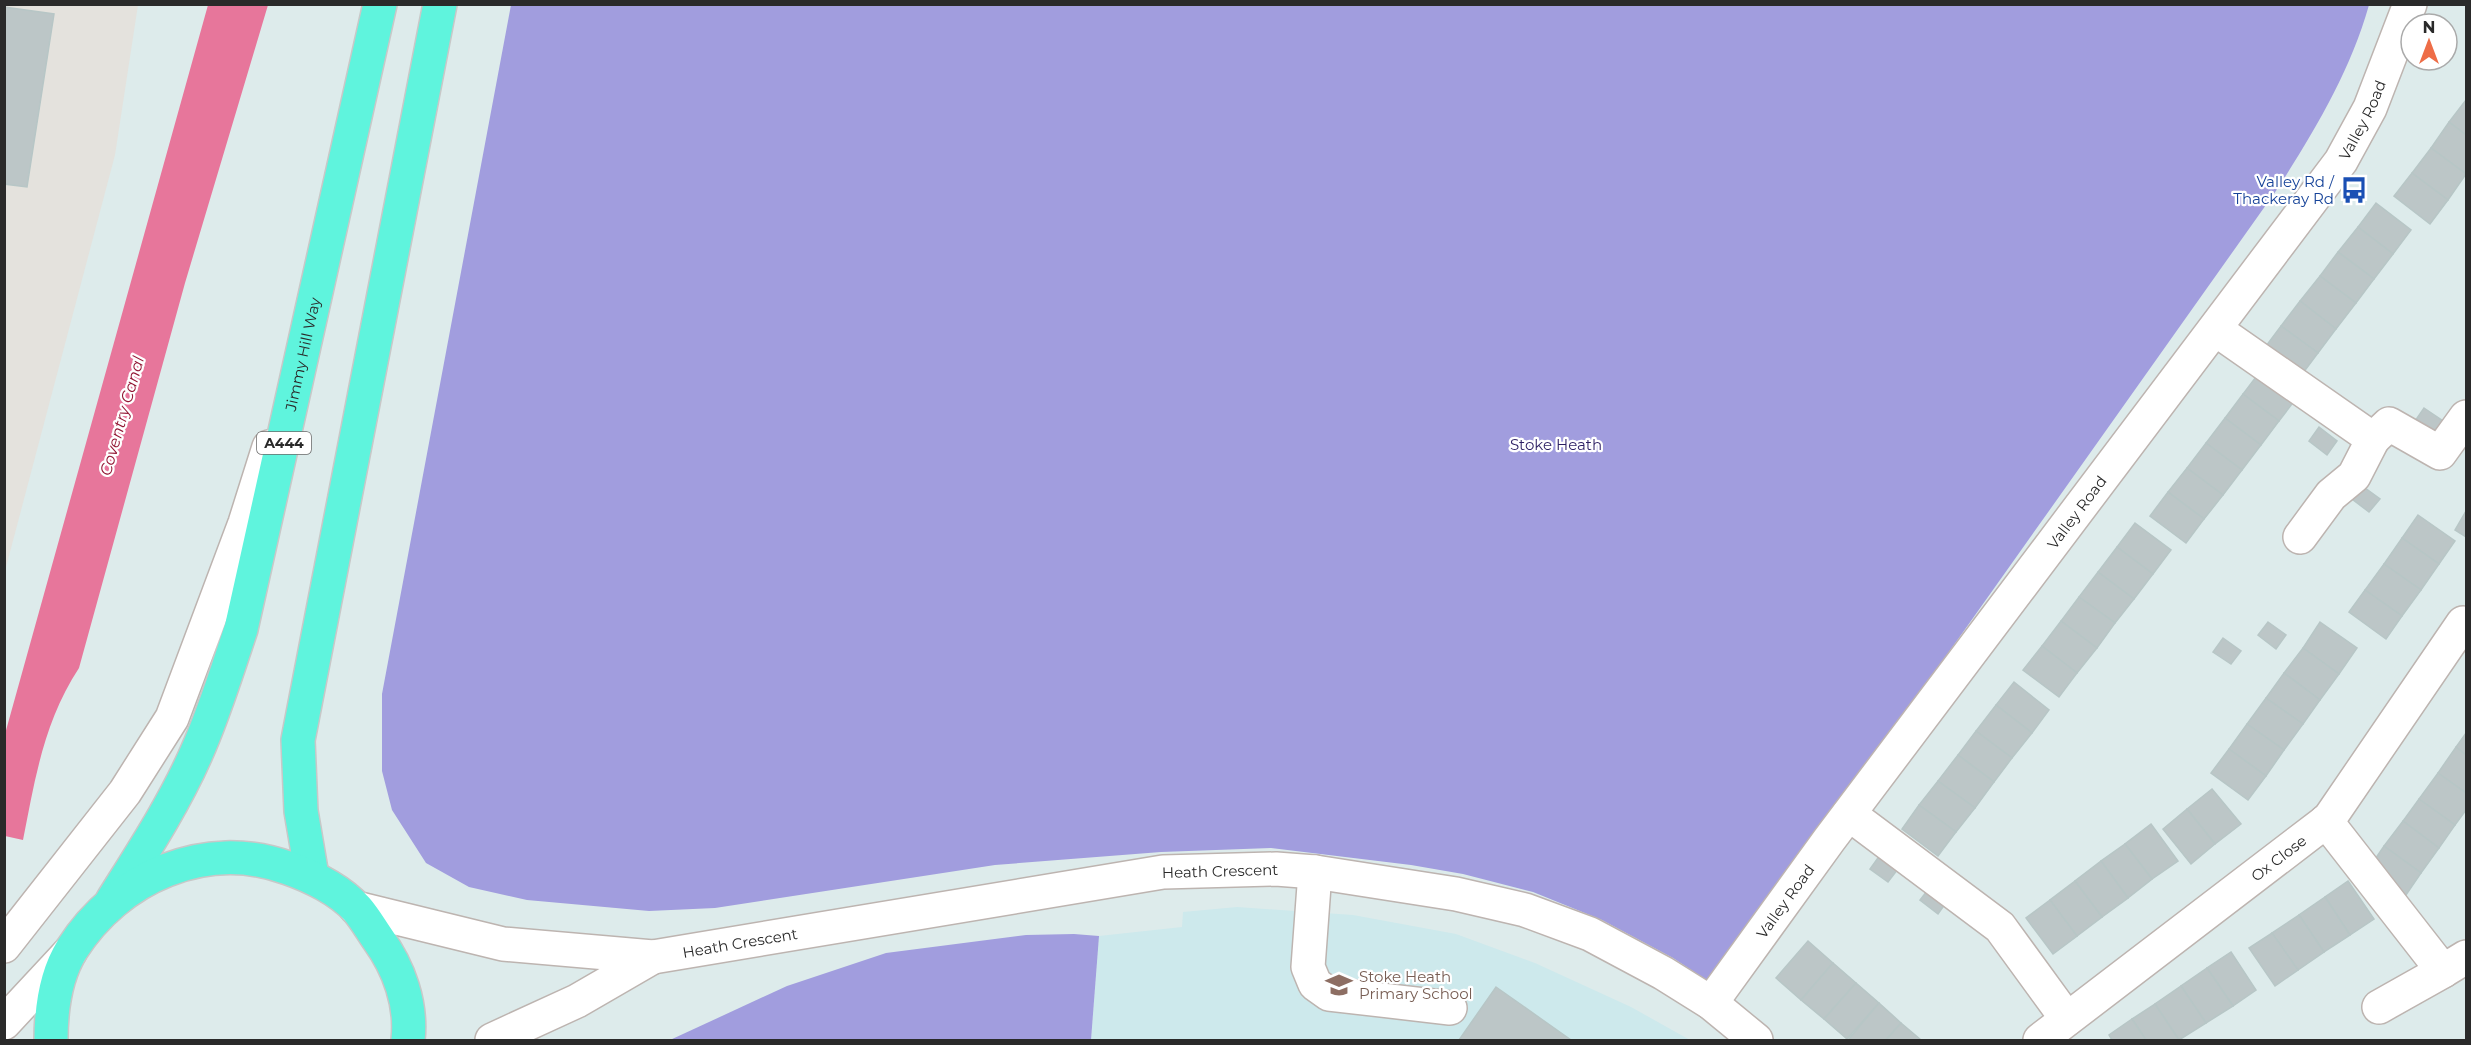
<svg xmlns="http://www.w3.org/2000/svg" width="2471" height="1045" font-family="Montserrat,sans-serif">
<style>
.industrial{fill:#e4e2dd}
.education{fill:#cde9ec}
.green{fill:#a19dde}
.water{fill:#e7769b}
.building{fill:#bcc6c7;stroke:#b7c6c6;stroke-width:1.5}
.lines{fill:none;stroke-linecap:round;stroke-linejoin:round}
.minor-casing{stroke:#bdb4b0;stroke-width:36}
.highway-casing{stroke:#c8c8c8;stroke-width:36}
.minor{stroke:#fff;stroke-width:33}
.highway{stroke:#5ff4dd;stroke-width:33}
.labels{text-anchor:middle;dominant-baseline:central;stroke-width:4.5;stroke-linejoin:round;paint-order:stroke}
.shield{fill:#fff;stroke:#6a6a6a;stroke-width:1.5}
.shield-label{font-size:14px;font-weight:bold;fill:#2a2a2a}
.street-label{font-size:15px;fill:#2a2a2a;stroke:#fff}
.transit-label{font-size:15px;fill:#164399;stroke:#fff;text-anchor:end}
.park-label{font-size:15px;fill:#2c1f63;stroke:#fff}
.education-label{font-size:15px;fill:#785e54;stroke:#fff;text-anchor:start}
.water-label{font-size:16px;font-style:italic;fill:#921634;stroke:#fff}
</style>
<rect width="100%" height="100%" fill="#ddebeb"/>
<path class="industrial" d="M5,5H138L115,155L5,571Z"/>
<path class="education" d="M1237,907L1353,915L1456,934L1535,963L1631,1007L1690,1040H1091L1099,936L1182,927L1183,912Z"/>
<g class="green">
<path d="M511,5H2369C2350,72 2315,130 2278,188L1839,807L1708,981L1673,958L1602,920L1533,892L1463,874L1411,865L1271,848L1161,852L995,865L715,908L649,911L527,900L469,887L426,863L392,810L382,771V694Z"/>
<path d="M1074,934L1099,936L1091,1040H670L787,986L886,953L1026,935Z"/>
</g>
<path class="water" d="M208,5H268L185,283L79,668C44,721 35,779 23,840L5,836V734Z"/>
<g class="building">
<path d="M4,7L54,14L27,187L4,184Z"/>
<path d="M2466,100V135L2449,122Z"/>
<path d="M2449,122L2466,135V174L2431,148Z"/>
<path d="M2431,148L2466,174L2448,200L2412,173Z"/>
<path d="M2412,173L2448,200L2430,224L2394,196Z"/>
<path d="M2376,203L2411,230L2393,254L2358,227Z"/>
<path d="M2358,227L2393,254L2374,279L2338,252Z"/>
<path d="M2338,252L2374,279L2356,303L2320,276Z"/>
<path d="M2320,276L2356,303L2336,329L2300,301Z"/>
<path d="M2300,301L2336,329L2318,353L2281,326Z"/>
<path d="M2281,326L2318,353L2300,377L2263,350Z"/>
<path d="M2262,369L2298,396L2279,421L2243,394Z"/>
<path d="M2243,394L2279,421L2261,445L2225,418Z"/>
<path d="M2424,408L2443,421L2432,434L2415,421Z"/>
<path d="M2225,418L2261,445L2242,470L2206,443Z"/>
<path d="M2319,427L2337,441L2327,455L2309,441Z"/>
<path d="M2206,443L2242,470L2223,495L2187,468Z"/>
<path d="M2187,468L2223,495L2204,519L2168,492Z"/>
<path d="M2361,485L2380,499L2369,512L2352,499Z"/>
<path d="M2168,492L2204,519L2186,543L2150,516Z"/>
<path d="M2466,511V537L2455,530Z"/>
<path d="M2418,515L2455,541L2439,564L2402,538Z"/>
<path d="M2135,523L2171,550L2153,574L2117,547Z"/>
<path d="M2402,538L2439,564L2421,590L2384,564Z"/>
<path d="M2117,547L2153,574L2134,599L2098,572Z"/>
<path d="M2384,564L2421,590L2402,616L2365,590Z"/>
<path d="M2098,572L2134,599L2115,623L2079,597Z"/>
<path d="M2365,590L2402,616L2386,639L2349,612Z"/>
<path d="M2079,597L2115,623L2097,648L2061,621Z"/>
<path d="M2061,621L2097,648L2077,673L2042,646Z"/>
<path d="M2268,622L2286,635L2276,649L2258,635Z"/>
<path d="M2320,622L2357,648L2339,674L2303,648Z"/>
<path d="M2223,638L2241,651L2231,664L2213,652Z"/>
<path d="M2042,646L2077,673L2059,697L2023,670Z"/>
<path d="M2303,648L2339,674L2320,700L2284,673Z"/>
<path d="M2284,673L2320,700L2303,724L2266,698Z"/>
<path d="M2014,682L2049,710L2032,733L1996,705Z"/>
<path d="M2266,698L2303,724L2284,750L2247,724Z"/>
<path d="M1996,705L2032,733L2012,758L1976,731Z"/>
<path d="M2247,724L2284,750L2266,776L2229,749Z"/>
<path d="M1976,731L2012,758L1994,782L1958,755Z"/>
<path d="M2466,733V755L2456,747Z"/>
<path d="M2456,747L2466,755V793L2438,773Z"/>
<path d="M2229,749L2266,776L2248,800L2211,773Z"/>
<path d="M1958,755L1994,782L1975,808L1938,781Z"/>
<path d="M2438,773L2466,793V810L2455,825L2419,799Z"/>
<path d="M1938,781L1975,808L1956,832L1919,805Z"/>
<path d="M2212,789L2241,824L2215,844L2187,809Z"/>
<path d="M2419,799L2455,825L2439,848L2403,821Z"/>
<path d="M1919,805L1956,832L1938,856L1902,829Z"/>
<path d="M2187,809L2215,844L2191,864L2163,829Z"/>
<path d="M2403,821L2439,848L2421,873L2384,846Z"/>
<path d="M2151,824L2178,861L2152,879L2125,844Z"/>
<path d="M2125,844L2152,879L2128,898L2101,861Z"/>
<path d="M2384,846L2421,873L2406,895L2369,868Z"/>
<path d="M1880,855L1898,869L1888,882L1870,869Z"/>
<path d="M2101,861L2128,898L2102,917L2075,881Z"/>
<path d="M2075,881L2102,917L2077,936L2050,900Z"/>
<path d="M2348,881L2374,919L2350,935L2325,897Z"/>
<path d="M1930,887L1948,900L1938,914L1920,900Z"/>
<path d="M2325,897L2350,935L2324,952L2299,915Z"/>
<path d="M2050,900L2077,936L2053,954L2026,918Z"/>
<path d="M2299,915L2324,952L2298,970L2272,933Z"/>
<path d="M2272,933L2298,970L2275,986L2249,948Z"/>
<path d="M1808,941L1833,963L1801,1000L1776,978Z"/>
<path d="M2231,952L2256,990L2233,1006L2207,968Z"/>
<path d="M1833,963L1856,983L1824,1019L1801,1000Z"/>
<path d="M2207,968L2233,1006L2206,1023L2181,986Z"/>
<path d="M1856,983L1879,1003L1847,1039L1824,1019Z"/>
<path d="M2181,986L2206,1023L2179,1040L2155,1004Z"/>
<path d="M1496,987L1571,1040H1459Z"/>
<path d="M1879,1003L1901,1023L1886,1040H1848Z"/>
<path d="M2155,1004L2179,1040H2146L2132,1019Z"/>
<path d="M2132,1019L2146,1040H2112L2109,1035Z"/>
<path d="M1901,1023L1921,1040H1886Z"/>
</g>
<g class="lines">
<defs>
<g id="minor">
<path d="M2215,329L2373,439L2354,476L2331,495L2300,537"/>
<path d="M2373,439L2389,424L2440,453L2466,417"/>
<path d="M1849,814L2000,927L2067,1019"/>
<path d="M2326,821L2443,971L2466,957"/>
<path d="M1315,872L1308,967L1315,984L1329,994L1450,1008"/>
<path id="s1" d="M356,908L503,944L653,957L1163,872L1276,869L1315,872L1456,894L1525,910L1590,934L1663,973L1711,1003L1756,1040"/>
<path d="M4,946L125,792L172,718L245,523L269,447"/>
<path id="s2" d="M1711,1003L1829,840L2341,161L2370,108L2410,4"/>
<path d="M2379,1007L2443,971"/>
<path d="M4,1023L70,952"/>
<path d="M492,1040L577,1001L653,957"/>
<path id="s3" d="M2040,1040L2329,819L2463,623"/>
</g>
<g id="highway">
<path d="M312,876L301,811L298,740L440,4"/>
<path id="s4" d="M112,901C142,853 173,806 196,754C214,714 227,671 241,629L380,4"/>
<path d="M51,1040C51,1009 55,976 72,949C118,877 205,838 288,868C311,876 340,890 357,909C365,918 371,929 378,939C399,968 412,1004 408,1040"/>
</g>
</defs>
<use href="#minor" class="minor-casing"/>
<use href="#highway" class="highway-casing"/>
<use href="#minor" class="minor"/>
<use href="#highway" class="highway"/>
</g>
<defs>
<symbol id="bus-bare" viewBox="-9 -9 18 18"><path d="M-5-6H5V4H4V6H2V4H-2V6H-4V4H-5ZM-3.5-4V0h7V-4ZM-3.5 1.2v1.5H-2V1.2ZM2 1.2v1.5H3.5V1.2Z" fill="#1a4fb4" stroke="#fff" stroke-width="2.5" paint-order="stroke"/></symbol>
<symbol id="school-bare" viewBox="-9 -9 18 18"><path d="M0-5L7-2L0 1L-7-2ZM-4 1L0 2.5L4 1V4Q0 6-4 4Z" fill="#8d6e63" stroke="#fff" stroke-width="2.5" paint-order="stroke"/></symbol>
</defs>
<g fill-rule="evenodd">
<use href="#bus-bare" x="2335" y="171" width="38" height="38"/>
<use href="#school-bare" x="1320" y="966" width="38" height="38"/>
</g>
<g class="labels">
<rect class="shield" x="257" y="432" width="54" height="22" rx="4.5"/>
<g class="shield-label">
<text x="284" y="443">A444</text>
</g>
<g class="street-label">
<text stroke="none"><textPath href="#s2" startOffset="1098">Valley Road</textPath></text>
<text stroke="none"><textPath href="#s4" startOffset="584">Jimmy Hill Way</textPath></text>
<text stroke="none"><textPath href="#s2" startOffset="612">Valley Road</textPath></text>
<text stroke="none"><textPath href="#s3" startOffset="300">Ox Close</textPath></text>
<text stroke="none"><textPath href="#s1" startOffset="876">Heath Crescent</textPath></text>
<text stroke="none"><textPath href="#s2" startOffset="126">Valley Road</textPath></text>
<text stroke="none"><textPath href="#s1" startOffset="390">Heath Crescent</textPath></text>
</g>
<g class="transit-label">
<text x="2334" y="181">Valley Rd /<tspan x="2334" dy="17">Thackeray Rd</tspan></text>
</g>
<g class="park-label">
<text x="1556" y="444">Stoke Heath</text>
</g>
<g class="education-label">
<text x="1359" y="976">Stoke Heath<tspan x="1359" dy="17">Primary School</tspan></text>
</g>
<g class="water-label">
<text transform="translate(122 416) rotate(-74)">Coventry Canal</text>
</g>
</g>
<rect width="2471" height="1045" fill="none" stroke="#2a2a2a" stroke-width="12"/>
<g transform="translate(2429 42)"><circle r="28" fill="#ffffff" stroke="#aaaaaa" stroke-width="1.5"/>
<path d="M0-4.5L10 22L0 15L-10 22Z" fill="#ee6d47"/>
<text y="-9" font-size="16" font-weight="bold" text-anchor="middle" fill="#2a2a2a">N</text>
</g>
</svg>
